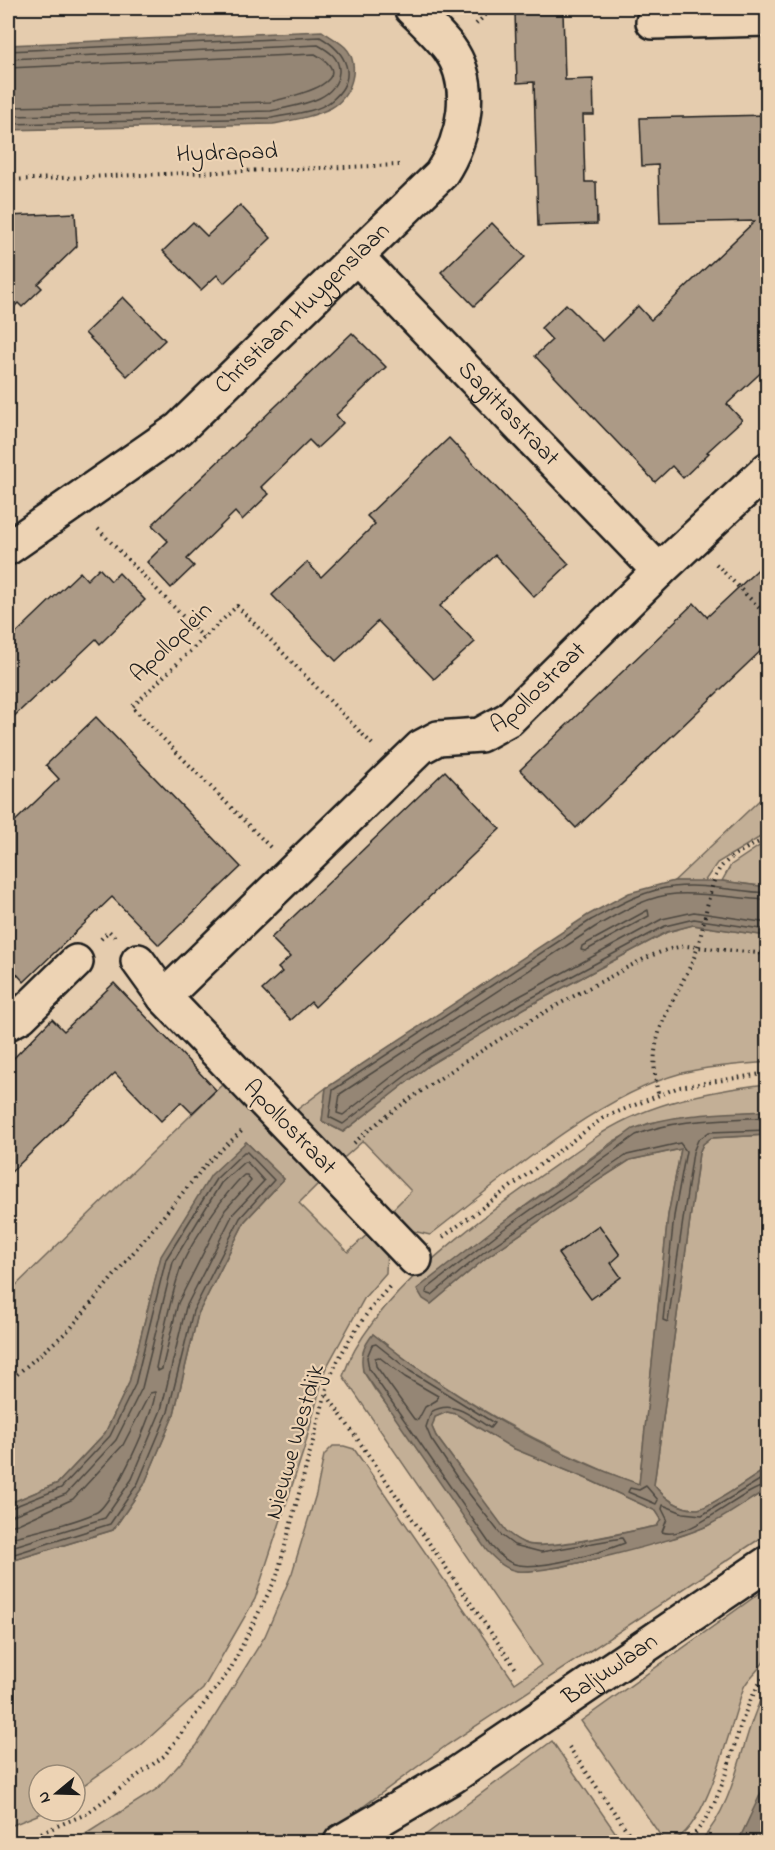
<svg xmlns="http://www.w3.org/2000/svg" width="775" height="1850" font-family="'Indie Flower',sans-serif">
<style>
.green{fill:#c3af96;stroke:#706659;stroke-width:1.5}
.water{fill:#958674;stroke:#655c51;stroke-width:1.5;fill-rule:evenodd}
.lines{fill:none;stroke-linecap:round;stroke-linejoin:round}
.shore{stroke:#4c463f;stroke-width:1.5}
.building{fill:#ac9a86;stroke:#1c1c1c;stroke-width:1.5}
.minor-casing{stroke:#1c1c1c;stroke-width:38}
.major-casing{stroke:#1c1c1c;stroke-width:38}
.path{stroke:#1c1c1c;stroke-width:4;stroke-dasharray:1.5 4.5;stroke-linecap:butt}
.minor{stroke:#edd3b4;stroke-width:33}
.major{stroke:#edd3b4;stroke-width:33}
.labels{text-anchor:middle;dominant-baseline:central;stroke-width:4.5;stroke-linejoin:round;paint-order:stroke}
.street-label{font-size:24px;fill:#1c1c1c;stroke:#edd3b4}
</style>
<rect width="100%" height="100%" fill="#e5ccae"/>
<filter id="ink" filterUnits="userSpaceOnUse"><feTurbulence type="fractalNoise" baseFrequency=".0167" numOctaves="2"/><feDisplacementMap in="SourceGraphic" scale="12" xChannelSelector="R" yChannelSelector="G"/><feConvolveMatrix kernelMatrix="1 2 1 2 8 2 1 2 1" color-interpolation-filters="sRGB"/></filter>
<g filter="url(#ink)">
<g class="green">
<path d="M767,793V833L717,863L704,882L674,881Z"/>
<path d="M767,841V887L722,881L731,865Z"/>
<path d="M693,925L767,936V1062C739,1065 709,1066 682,1073C595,1097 501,1180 430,1235L400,1228L388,1214L411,1191L363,1141L337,1164L290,1115L326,1088L322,1121L343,1132L429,1065L525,1008L667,932Z"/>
<path d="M227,1080L322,1180L299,1203L348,1252L371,1231L387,1247L386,1273L365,1297L325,1370L304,1449L255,1599L203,1689L140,1746L75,1791V1775H39V1811H47L8,1827V1562L113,1530L144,1485L174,1414L198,1314L245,1221L284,1179L246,1142L161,1257L129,1383L105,1433L58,1483L8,1504V1293Z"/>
<path d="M767,1084V1111L692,1116L649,1123L614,1141L498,1226L432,1303L487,1257L602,1178L630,1160L681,1149L668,1215L639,1485C544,1448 452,1398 373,1334L363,1371L375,1390L517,1571L561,1567L678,1537L707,1526L767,1489V1534L447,1745L315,1842H73L157,1789L197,1745L265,1636L292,1573L316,1494L324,1455L333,1446H344L354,1449L515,1683L541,1665L343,1376C375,1282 522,1190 602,1133C651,1102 710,1091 767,1084Z"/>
<path d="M767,1135V1468C755,1476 709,1508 698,1509C680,1510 664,1498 654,1485L699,1153L703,1144L710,1138Z"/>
<path d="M447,1412L456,1414L513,1448L585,1478L656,1511L662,1519L657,1526C630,1531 550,1550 527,1544C520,1542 513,1537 507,1533L436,1436L432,1427L435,1417Z"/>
<path d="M767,1588C768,1609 771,1633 768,1653C766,1665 749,1676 744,1687C731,1719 706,1843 665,1842L581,1721Z"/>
<path d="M767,1687L768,1779L765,1787L738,1842H700C740,1798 739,1737 767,1687Z"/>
<path d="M552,1741L622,1842H416Z"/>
</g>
<g class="water">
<path d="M322,31C329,36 339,41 345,47C362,64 351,98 331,108C313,117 293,120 273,124L8,130V45Z"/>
<path d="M674,881H722L767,887V936L693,925L667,932L525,1008L429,1065L343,1132L322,1121L326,1088L588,915L629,893Z"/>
<path d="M767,1111V1135L711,1138L703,1144L699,1153L654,1485C664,1498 680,1510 698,1509C709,1508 755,1476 767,1468V1489C748,1501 729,1515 709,1525C683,1539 544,1575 517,1571C504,1569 496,1560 487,1551L363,1371C360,1355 363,1347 373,1334C449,1396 545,1452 639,1484L668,1215L681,1149L630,1160L602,1178L487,1257L431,1304L423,1299L417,1289L498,1226L633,1129C675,1113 723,1113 767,1111ZM447,1412L456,1414L512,1448L585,1478L656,1511L661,1519L657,1526C630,1531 550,1551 527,1544C520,1542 513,1537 507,1532L436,1436L432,1427L435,1417Z"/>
<path d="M246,1142L284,1179L245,1221L198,1314L174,1414L144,1485L113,1530L8,1562V1504L58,1483L105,1433L129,1383L161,1256L211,1175Z"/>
<path d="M767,1780V1827L759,1842H738Z"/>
</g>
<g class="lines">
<g class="shore">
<path d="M8,51L320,37C346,52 360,77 331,101C316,113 290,114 272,118L8,124"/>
<path d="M8,59L318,45C329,51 340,58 339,72C336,103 295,105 271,111L8,116"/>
<path d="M8,68L315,54C365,82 290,97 270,102L8,107"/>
<path d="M768,893C737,892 705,883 673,887C643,890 617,906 591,920L333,1090L329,1117L343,1124L426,1060L522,1003L665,926L694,919L768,930"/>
<path d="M768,900C737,899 706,892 676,894C646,896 620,913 595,927L340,1094L337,1113L343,1115L422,1053L518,997L662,919L694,912L768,923"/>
<path d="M648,910L649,916L585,951L581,950L582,946Z"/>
<path d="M768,1117C724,1120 677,1118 636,1135L501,1231L427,1289L426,1293L432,1295L484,1252L627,1155L680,1143L686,1151L674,1216L663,1320L668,1322L693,1152L698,1140L709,1132L768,1130"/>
<path d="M244,1175H247L251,1181L225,1210L178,1303L162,1369L158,1371L156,1368C163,1334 170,1299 181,1267C190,1244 226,1191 244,1175Z"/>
<path d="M376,1344L410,1371L494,1423L490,1428C471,1416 453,1399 431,1412L426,1427L431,1439L460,1482L502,1536L514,1545L541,1552L622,1538L625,1543C599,1553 546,1569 519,1565C507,1563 500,1555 492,1547L369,1369L367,1357L372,1345Z"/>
<path d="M379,1357L405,1377L438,1396L437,1400L425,1407L418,1420L414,1419L376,1366L375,1358Z"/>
<path d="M768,1475L702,1515L683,1513L663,1505L662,1509L667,1519L662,1532C689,1542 743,1488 768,1485"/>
<path d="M646,1486L658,1500L656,1504L628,1492L630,1488L639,1490Z"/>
<path d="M8,1509L61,1488L110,1436L135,1385L166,1259L216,1179L244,1152H247L274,1180L240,1218L193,1311L168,1412L138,1483L110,1524L8,1556"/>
<path d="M8,1517L66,1494L116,1440L142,1388L173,1262L221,1183L244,1162H247L264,1181L233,1214L186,1307L161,1410L132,1479L105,1518L8,1548"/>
<path d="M8,1526L18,1524L73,1499L123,1445L150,1393L155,1392C156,1410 113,1503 97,1512C76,1523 32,1532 8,1539"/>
</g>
</g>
<g class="building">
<path d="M563,11L565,80L593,79L594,115H583L584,149L585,182H596L597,224L538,226L534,82L517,83L515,12Z"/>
<path d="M768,115V366L727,404L742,420L707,452L709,453L683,478L672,466L655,482L535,356L552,340L541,328L566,304L603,341L638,306L651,320L755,221L660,223L658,165L642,166L640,118Z"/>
<path d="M240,205L271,238L224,283L217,275L201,290L163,251L193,222L207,236Z"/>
<path d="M75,213L77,246L38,284L42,288L22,307L18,303L8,313V216Z"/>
<path d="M492,223L525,257L474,306L441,272Z"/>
<path d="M123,297L165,340L127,376L85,333Z"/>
<path d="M352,333L386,367L336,415L343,423L330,436L317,448L309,440L261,487L269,494L242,520L235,512L187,559L194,566L171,588L147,562L168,541L152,525Z"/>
<path d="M449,438L569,564L534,597L495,555L440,606L475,642L434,679L378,621L336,661L272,595L307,562L321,577L375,524L367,516Z"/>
<path d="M768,560V644L576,828L520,770L694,603L707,617Z"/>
<path d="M99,568L111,581L119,573L145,600L100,644L96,639L8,722V641L80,572L87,580Z"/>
<path d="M96,717L241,867L159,945L112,897L24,982L8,964V828L59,779L46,765Z"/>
<path d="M445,771L500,829L315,1007L311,1002L291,1020L262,990L282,972L278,968L290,957L271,938Z"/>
<path d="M114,983L216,1090L192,1113L181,1102L161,1121L115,1073L8,1175V1064L52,1019L64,1031Z"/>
<path d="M599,1225L620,1255L611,1263L621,1277L591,1299L558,1254Z"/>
</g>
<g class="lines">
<defs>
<g id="minor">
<path d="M653,22L768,19"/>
<path id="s1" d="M357,257L659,571"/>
<path id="s2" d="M8,548L179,429L441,174C464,139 476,85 449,48C438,34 424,21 411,8"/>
<path d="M138,961L164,997"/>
<path d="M8,1023L21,1016L76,962"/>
<path id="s3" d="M415,1259L164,997L421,747L438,738L480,735L509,719L659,571L768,469"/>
</g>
<g id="major">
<path id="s4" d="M341,1842L452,1777L768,1563"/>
</g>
</defs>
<use href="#minor" class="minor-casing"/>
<use href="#major" class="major-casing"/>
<g class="path">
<path d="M476,24L493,8"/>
<path d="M8,180L399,165"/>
<path d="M98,529L204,638"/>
<path d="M716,564L768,617"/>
<path d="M270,847L132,707L237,606L374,746"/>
<path d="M101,939L109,931L115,937"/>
<path d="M658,1093C644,1032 674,1006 695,955C704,933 708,883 721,867C732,854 753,845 768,838"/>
<path d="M354,1143C381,1118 411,1098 442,1077C495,1041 549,1008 606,979C631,966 657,949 686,946L768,954"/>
<path d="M443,1237L603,1118L679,1087L768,1073"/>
<path d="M8,1382L70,1329L209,1161L244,1129"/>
<path d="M327,1395L516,1669"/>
<path d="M569,1747L635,1842"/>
<path d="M19,1842L86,1814L164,1756L230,1670L277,1576L330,1377C346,1342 365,1313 391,1285"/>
<path d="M687,1842C736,1793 727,1725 768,1671"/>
</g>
<use href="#minor" class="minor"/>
<use href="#major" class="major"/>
</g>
</g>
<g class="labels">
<g class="street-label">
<text transform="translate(227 154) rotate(-2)">Hydrapad</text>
<text stroke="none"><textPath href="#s2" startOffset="381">Christiaan Huygenslaan</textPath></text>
<text stroke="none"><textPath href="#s1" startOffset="218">Sagittastraat</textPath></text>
<text transform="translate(172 643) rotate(-44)">Apolloplein</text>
<text stroke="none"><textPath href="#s3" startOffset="858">Apollostraat</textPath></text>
<text transform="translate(289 1128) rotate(46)">Apollostraat</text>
<text transform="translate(296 1442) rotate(-74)">Nieuwe Westdijk</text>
<text stroke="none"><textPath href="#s4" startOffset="320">Baljuwlaan</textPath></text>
</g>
</g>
<rect width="775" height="1850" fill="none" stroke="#edd3b4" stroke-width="30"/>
<rect x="15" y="15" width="745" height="1820" fill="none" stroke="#1c1c1c" stroke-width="2" filter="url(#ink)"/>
<g transform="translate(57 1793) rotate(251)"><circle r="28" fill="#edd3b4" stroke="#998a77" stroke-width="1.5"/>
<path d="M0-4.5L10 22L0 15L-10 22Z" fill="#1c1c1c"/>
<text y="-9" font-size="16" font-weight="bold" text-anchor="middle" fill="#1c1c1c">N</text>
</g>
</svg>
